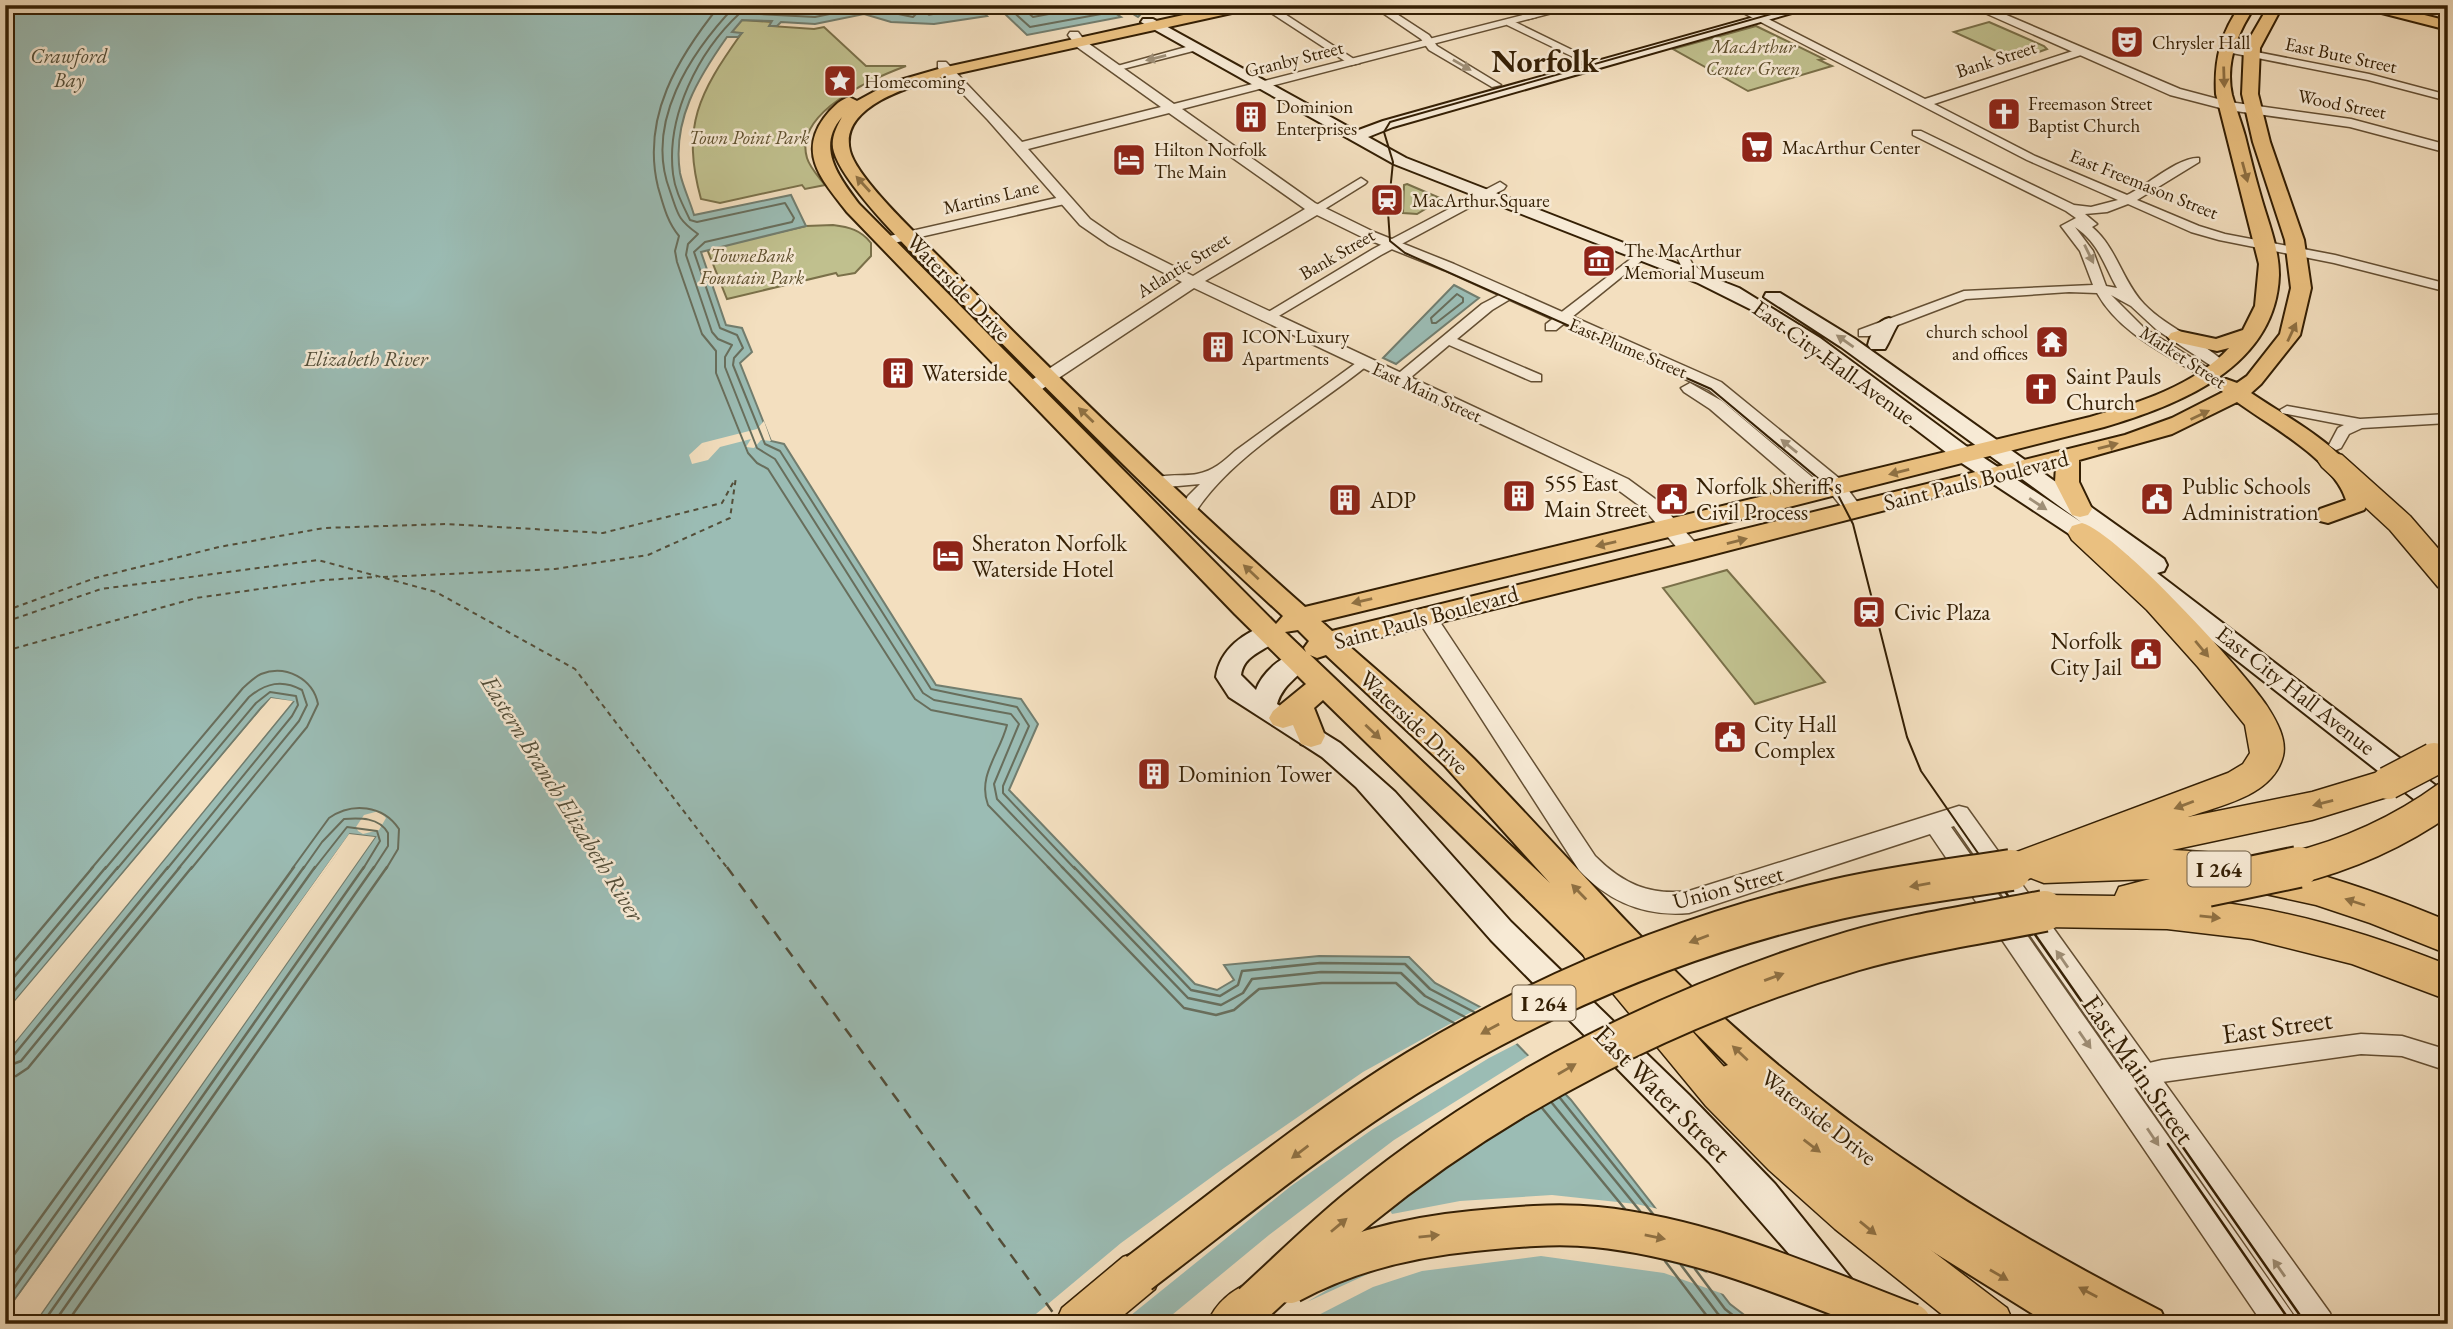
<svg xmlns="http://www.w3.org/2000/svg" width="2453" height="1329" font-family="'EB Garamond',serif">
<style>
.green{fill:#c0c08e;stroke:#7a7049;stroke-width:2}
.water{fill:#9bbcb4;stroke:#727d6e;stroke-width:2}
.pier{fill:#f3dfbf}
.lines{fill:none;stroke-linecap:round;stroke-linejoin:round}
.shore-far1{stroke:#686e5c;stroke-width:2}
.shore{stroke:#686e5c;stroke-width:2.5}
.ferry-far1{stroke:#534e39;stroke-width:2;stroke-dasharray:5 4.5;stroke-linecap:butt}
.ferry{stroke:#534e39;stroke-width:2.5;stroke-dasharray:11 9;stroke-linecap:butt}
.minor-casing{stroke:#644f33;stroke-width:3}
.tertiary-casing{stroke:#644f33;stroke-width:3}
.secondary-casing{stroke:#341f04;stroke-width:4}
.primary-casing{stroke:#341f04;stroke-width:4}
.motorway-casing{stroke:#341f04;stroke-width:3}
.minor{fill:#f7ead5;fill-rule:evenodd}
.tertiary{fill:#f7ead5;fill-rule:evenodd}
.secondary{fill:#f7ead5;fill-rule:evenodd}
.primary{fill:#eac080;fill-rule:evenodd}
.motorway{fill:#eac080;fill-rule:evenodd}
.tram-far1{stroke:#341f04;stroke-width:2}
.tram{stroke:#341f04;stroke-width:2.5}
.motorway-bridge-far1-casing{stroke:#341f04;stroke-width:35;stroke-linecap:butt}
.motorway-bridge-casing{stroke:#341f04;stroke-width:44;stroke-linecap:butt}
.motorway-bridge-far1{stroke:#eac080;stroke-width:32}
.motorway-bridge{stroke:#eac080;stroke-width:40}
.oneway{fill:#9f8f77}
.oneway2{fill:#8f7042}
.labels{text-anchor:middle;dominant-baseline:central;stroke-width:5;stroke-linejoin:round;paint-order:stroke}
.far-poi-label{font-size:19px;fill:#341f04;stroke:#f7ead5;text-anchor:start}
.far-park-label{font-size:19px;font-style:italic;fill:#5e4f2d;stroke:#f7ead5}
.far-street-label{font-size:19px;fill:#341f04;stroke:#f7ead5}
.far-water-label{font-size:21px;font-style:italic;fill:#534e39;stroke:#f7ead5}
.shield{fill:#f7ead5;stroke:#6e5c43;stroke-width:2}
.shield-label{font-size:21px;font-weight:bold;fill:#341f04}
.street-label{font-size:23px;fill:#341f04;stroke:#f7ead5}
.poi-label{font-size:23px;fill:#341f04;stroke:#f7ead5;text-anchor:start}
.water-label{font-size:24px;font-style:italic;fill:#534e39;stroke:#f7ead5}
.near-street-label{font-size:28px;fill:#341f04;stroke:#f7ead5}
.far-town-label{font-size:32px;font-weight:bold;fill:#341f04;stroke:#f7ead5}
</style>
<rect width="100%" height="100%" fill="#f3dfbf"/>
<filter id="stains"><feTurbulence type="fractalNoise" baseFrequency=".00286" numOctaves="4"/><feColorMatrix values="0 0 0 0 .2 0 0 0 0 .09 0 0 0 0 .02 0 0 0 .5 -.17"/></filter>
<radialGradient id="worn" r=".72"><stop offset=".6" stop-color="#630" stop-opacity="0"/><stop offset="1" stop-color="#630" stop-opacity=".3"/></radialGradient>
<g class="green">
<path d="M742,20L773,22L770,26L814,29L824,27L866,66H906C874,78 793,112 807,158C810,168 819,177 825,185L805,189L802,185L720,203L701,199C681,126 699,93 741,34L731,32Z"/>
<path d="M1989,22L2044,46L2047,49L2016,60L1954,32Z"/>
<path d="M1756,26L1824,59L1819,60L1832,66L1748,91L1673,49Z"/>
<path d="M1407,184L1442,199L1417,214L1403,213L1404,185Z"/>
<path d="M833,225C849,227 861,230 871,243V256L855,273L838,276L836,273L727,299L707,249L806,226Z"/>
<path d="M1727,570L1825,682L1755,704L1663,588Z"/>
</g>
<g class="water">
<path d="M5,5H919L929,15L975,5L987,16L934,24L891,22L864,14L815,24L781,22L777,26H769L772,21L742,20L732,32L742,33L738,37H727C698,78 672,120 680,173C683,187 690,201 694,215L791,195L806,226L701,252L726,325L742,328L752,352L740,363L771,441L784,444L936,685L1021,699L1038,724L1009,790L1195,984L1217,990L1234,980L1224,965L1319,956L1409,957L1435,983L1482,1008L1571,1100L1730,1304L1756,1324H34L375,837L350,834L5,1313V1054L293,702L271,698L261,708L5,1013Z"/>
<path d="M988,5H1131L1143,12L1138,17L1128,11L1118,15L1121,17L1027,35L1004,13L997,14Z"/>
<path d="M1454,285L1479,298L1396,364L1383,358Z"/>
</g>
<g class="pier">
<path d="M764,421L771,441L761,440L754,448L746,447L751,439L720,447L708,460L692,464L689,455L702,443L757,429Z"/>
<path d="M271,698L293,701L5,1054V1049L287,704L272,702L263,710L6,1016L5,1013Z"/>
<path d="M379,811L386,818L379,830L363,834L358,831L356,827L364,815Z"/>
<path d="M349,834L375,837L37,1319L33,1318L369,840L351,838L337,854L8,1315H5Z"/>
<path d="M1484,1005L1520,1042L1489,1058L1373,1129L1291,1186L1120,1324H1024L1121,1243L1224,1168L1363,1072Z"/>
<path d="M1531,1054L1560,1084L1533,1099L1410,1181L1387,1205L1392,1214L1460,1201L1552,1195L1636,1204L1663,1210L1703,1262L1672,1252L1608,1240L1544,1236L1474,1241L1412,1253L1347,1278L1307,1302L1381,1268L1462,1248L1583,1245L1643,1255L1704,1272L1714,1276L1729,1296L1664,1273L1541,1256L1422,1271L1373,1287L1301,1324H1161L1269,1235L1394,1140Z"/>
</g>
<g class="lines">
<g class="shore-far1">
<path d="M720,5C678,57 641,117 658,187C663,204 667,222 679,236L675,251L677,262L702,334L716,351V373L748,453L757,463L768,469L915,699L931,710L1007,725C1000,753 977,776 988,805L1050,869"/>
<path d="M736,5C690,53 644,123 670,191C678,214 677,219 698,234L688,244L686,255L712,332L718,339L732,345L725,357V367L757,448L775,459L923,693L934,700L1011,714L1019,724L994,784L997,799L1064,869"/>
<path d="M915,5L916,14L913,17L864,7L815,17L740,13C698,52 666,116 673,174C675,191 683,205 690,220L697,222L785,203L794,218L792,222L705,242L694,252L720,328L737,335L743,348L734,358L733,365L765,444L780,451L931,689L1017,707L1029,726L1003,786V793L1075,869"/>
<path d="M998,5L1009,8L1030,27L1112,12L1124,5"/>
<path d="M1019,5L1033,17L1096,5"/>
<path d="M1457,294L1463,298V302L1436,323H1432L1431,318Z"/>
<path d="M91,869L243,688C249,683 254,677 261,674C286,664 313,679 318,704L307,727L191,869"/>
<path d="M105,869L249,697C266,683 282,679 302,690L307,705L299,721L178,869"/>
<path d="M117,869L256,703L270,692L296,696L298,705L292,716L167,869"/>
<path d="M292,869L329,818C352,802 383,805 399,829L398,849L386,869"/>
<path d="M303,869L322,842L344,819C360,818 379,817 388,833V846L373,869"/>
<path d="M314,869L347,827L377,831L380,841L363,869"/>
</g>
<g class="shore">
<path d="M1048,867L1184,1008L1216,1015L1234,1010L1259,989L1322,983H1396L1419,1004L1454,1023"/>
<path d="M1062,867L1188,998L1221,1005L1243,993L1252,979L1321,972L1401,973L1425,996L1465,1017"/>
<path d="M1074,867L1191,990L1220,996L1238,985L1242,971L1320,963L1405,964L1430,989L1474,1012"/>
<path d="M5,972L93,867"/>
<path d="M5,988L106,867"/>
<path d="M5,1002L118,867"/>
<path d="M5,1058L14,1055L168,867"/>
<path d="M5,1067L21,1061L180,867"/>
<path d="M5,1077L16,1076L28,1068L192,867"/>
<path d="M1560,1098L1653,1214"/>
<path d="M1552,1103L1640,1211"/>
<path d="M1542,1108L1625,1209"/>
<path d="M1665,1261L1713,1324"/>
<path d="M1681,1265L1718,1314L1730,1324"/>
<path d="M5,1267L294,867"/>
<path d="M1695,1269L1725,1309L1744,1324"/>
<path d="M5,1285L304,867"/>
<path d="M5,1301L315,867"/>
<path d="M42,1324L364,867"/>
<path d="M53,1324L374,867"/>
<path d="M66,1324L387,867"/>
</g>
<g class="ferry-far1">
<path d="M383,577L555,569L648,555L730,518L736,477"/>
<path d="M5,611L95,578L219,547L324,528L446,524L603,533L722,503L734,481"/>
<path d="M5,622L101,589L318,560L436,592L575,669L728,869"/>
<path d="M5,651L196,598L323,580L377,577"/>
</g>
<path class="ferry" d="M727,867L1057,1318"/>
<defs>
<g id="minor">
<path d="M1259,5H1271L1360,63L1351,65Z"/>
<path d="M1371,5H1383L1429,35L1437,46L1501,85L1492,87L1429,50L1421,39Z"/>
<path d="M1506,5H1518L1536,17L1528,19Z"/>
<path d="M1728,5H1741L1925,99L2076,50H2084V54L1934,104L2035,156L2127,195C2146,186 2180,156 2199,158V162L2137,200L2199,226L2225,234L2335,255L2448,284V292L2334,263L2219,240L2191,232L2128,204L2107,212L2085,214L2097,224L2092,227C2117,248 2122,281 2144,304C2168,329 2207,343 2228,366L2226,369H2216L2157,330L2131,306L2111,295L2144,328L2214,372V378H2204C2166,354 2120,334 2097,293L2069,292L1966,299L1869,336H1859V330L1964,291L2093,285L2080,251L2061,226L2076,218L2066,211L1913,135V131H1921L2074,205L2091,207L2118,200L2027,160ZM2075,227C2099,243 2104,265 2117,288L2106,286L2093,251Z"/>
<path d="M1507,21H1513L1603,65L1594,67L1507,25Z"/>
<path d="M1197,44L1202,47L1201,49L1115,71L1110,68Z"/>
<path d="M2226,46L2369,74L2448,95V101L2368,80L2222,51L2221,49Z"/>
<path d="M1361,178L1367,182L1365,184L1320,212L1310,209Z"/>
<path d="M1500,182L1506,186L1504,189L1381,255L1272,320H1262L1260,317L1373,249Z"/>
<path d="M1065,196L1071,200L1069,203L885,245L879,241L885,237Z"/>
<path d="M1641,251L1647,255L1645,258L1556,330H1546V324Z"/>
<path d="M1683,253L1687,254L1693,265L1709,276V282C1694,284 1682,270 1677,257Z"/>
<path d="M1507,291L1514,295L1512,298L1492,310L1457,339L1541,375V381H1531L1449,345L1404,383H1394V377L1482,304Z"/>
<path d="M1363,358L1368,359V365C1314,409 1228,457 1193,516H1181L1179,512L1188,496L1200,484L1156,488L1148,483C1158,472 1183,477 1197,474C1213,471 1223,462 1235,451Z"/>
<path d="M2287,406L2360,419L2448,414V423L2362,428L2349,434L2341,448L2336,450L2329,445L2338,428L2344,425L2282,413L2280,410Z"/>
<path d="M2361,1034L2402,1036L2448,1050V1071L2402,1056L2361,1054L2162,1082L2114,1092L2106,1089L2103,1081L2106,1073L2162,1060Z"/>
</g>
<g id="tertiary">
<path d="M1562,5H1583L1182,109L1315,203L1374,232L1454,264L1721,382L1840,479L1864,511L1862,515H1848L1826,487L1709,390L1444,270L1364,238L1317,215L1205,281L1628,479L1658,501L1699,547L1702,552L1699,557H1685L1644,509L1614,487L1194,288L1036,393H1024L1021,389L1024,385L1182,282L1109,245L1080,225L988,120L938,68V62H946L1022,142L1161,107L1077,47L1068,35L1070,32H1078L1085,41L1174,104ZM1169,113L1305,209L1193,276L1119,239L1090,219L1028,149Z"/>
<path d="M1967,5H1983L2180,89L2229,102L2351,119L2448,145V153L2350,127L2228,110L2170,95Z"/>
<path d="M1690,383L1722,401L1825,488L1827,492L1825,496H1811L1710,409L1684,392L1681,388Z"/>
<path d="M1425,608L1432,610L1595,856C1623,884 1650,896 1689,891L1959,806L1967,808L2330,1313L2334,1324H2301L1954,826L1951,827L2292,1313L2296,1324H2263L1930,834L1689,913C1645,917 1609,902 1579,870L1418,620L1415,615L1418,610Z"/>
</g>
<g id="secondary">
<path d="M1797,5H1820L1393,127L1368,137L1406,158L1739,288L1820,338L1966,446L2081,522L1841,347L1764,297L1766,293H1780L1855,339L2164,559L2167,565L2164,571L2157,573L2448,795V821L2438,818L2122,570L2119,564L2122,558L2129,557L2111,544L2108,549L2100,552L2092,549L1951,456L1806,346L1754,311L1698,283L1394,164L1141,22L1143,19H1153L1356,131L1383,121Z"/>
<path d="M1889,318L1898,324C1893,332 1890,341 1885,349H1871L1868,345C1871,333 1877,321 1889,318Z"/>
<path d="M1270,624L1278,627L1282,633C1272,651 1244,651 1241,675L1256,690C1262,672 1288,648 1307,654L1310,660C1300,678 1283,683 1277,704L1340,743L1395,792L1511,922L1689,1095L1775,1184L1853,1281L1858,1293L1853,1305L1841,1310L1829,1305L1791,1256L1709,1162L1491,940L1356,787L1322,757L1229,697L1216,677C1220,649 1244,632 1270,624Z"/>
</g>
<g id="primary">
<path d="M1229,5H1257L1250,9L950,75C918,84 838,104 850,151C857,179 920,237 942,260C1059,379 1180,496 1305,607L2090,417C2138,403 2194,386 2229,348L2217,351L2171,341L2168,337L2171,333L2178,331L2216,339L2243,330L2255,306L2259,264L2216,94C2214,60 2221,32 2241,5H2256C2238,31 2225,63 2232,95C2236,109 2241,122 2245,136C2250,156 2255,177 2261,197C2268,222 2279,248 2279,275C2276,367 2179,405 2104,427L1702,529L1321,621L1332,631L2125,435L2172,418L2223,392L2215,385L2218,380L2226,379L2237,383L2247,376L2280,334L2291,288L2285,240L2253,142L2242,94L2244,48L2269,5H2283L2260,48L2258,94L2270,142L2304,240L2311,288L2300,335L2261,384L2251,393C2292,421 2353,450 2370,500L2364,510L2328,523L2320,521L2316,515L2320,509L2346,500C2334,460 2270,426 2237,402L2172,434L2079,460V482L2092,509L2088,515L2080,517L2072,515L2055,482L2056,466L1692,560L1348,645C1390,682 1434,719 1474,759C1558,846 1636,937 1725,1019C1856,1138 2004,1231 2161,1311L2167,1324H2049L1890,1225L1803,1161L1720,1090L1715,1079L1720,1068L1728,1065L1627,965L1623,972L1612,976L1601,972L1323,700L1314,708L1325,736L1321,744L1311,747L1301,744L1293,725L1283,728L1273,725L1269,718L1273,711L1306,684L1235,614L847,212C824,182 797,155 824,118C830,110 839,100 849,97L857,101L890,83L942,68ZM842,117C836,128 830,140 834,152C845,189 924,264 953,294C1061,403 1169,512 1283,616L1276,624L859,204C840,178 815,148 842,117ZM1298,630L1309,641L1304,648L1306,652L1285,632ZM1310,655L1317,658L1326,655L1444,765L1550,883Z"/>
<path d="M2360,5H2385L2448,21V30L2362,8Z"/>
</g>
<g id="motorway">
<path d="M2332,452L2342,455L2410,516L2448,560V590L2438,587L2390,530L2322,467L2318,461L2322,455Z"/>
<path d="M2082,523C2118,533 2244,671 2267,706C2276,720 2287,739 2283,756C2273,796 2221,805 2188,817L2312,792L2388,769L2400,773L2405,783L2400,793L2312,820L2172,850C2267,853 2360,884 2448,921V954L2370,923L2316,905L2225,885L2220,897L2209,901C2291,910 2371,934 2448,965V1000L2352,964L2252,939L2167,929L2044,927L2031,922L2026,911L2031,900L2044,895L2115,896L2119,887L2150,879L2044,883L2031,878L2011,885L1998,881L1993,870L1998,859L2228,773L2243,764L2250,753L2245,725L2198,667L2147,610L2072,540L2068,533L2072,526Z"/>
<path d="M1600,933L1613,938C1663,996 1710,1056 1765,1109C1840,1182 1924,1245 2007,1308L2014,1324H1954L1835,1229L1769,1170L1706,1106L1587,962L1581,950L1587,938Z"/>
<path d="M1139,1251L1155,1257L1161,1273L1155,1289L1113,1324H1055L1062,1308L1123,1257Z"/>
<path d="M1253,1281L1269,1288L1276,1304L1265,1324H1207C1216,1302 1232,1290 1253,1281Z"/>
</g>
</defs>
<use href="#minor" class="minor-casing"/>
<use href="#tertiary" class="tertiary-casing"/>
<use href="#secondary" class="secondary-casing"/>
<use href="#primary" class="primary-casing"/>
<use href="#motorway" class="motorway-casing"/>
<use href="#minor" class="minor"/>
<use href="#tertiary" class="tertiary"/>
<use href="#secondary" class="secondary"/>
<use href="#primary" class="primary"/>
<use href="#motorway" class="motorway"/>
<path class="tram-far1" d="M1803,5L1390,122L1384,132L1393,162L1388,212L1390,241L1405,253L1711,389L1838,495L1853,524L1907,737L1921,771L1989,869"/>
<g class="tram">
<path d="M1988,867L2306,1324"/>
<path d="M2168,1144L2292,1324"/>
</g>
<defs>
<g id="motorway-bridge-far1">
<path d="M2388,783L2434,759"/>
<path d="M2291,869C2349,855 2400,832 2448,797"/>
</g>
<g id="motorway-bridge">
<path d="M2207,886L2298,867"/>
<path d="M1139,1273C1230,1204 1319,1130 1417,1070C1547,991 1690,933 1838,899C1895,886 1953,879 2011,870"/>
<path d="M1290,1283C1347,1252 1409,1237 1473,1231C1514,1227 1555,1223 1596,1227C1706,1238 1809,1285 1911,1324"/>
<path d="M1253,1304C1288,1272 1322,1238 1359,1208C1503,1090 1675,1004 1853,951C1915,933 1980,924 2044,911"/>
</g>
</defs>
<use href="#motorway-bridge-far1" class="motorway-bridge-far1-casing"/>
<use href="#motorway-bridge" class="motorway-bridge-casing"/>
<use href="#motorway-bridge-far1" class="motorway-bridge-far1"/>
<use href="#motorway-bridge" class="motorway-bridge"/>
</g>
<defs><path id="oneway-solid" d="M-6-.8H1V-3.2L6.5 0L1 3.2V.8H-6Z" transform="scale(1.75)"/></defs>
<g class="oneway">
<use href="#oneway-solid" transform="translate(1156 58) rotate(166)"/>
<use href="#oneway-solid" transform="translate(1462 65) rotate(30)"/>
<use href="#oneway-solid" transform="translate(2089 254) rotate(64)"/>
<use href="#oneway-solid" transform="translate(1845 341) rotate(-145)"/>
<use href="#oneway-solid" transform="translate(1789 446) rotate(-141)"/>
<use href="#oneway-solid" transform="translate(2038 504) rotate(33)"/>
<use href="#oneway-solid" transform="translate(2062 959) rotate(-125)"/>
<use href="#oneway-solid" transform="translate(2085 1040) rotate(55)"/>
<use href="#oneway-solid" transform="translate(2153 1137) rotate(56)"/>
<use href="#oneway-solid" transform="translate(2279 1268) rotate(-125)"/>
</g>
<g class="oneway2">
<use href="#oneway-solid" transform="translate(2224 77) rotate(88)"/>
<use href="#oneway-solid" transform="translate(2245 172) rotate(75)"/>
<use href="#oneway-solid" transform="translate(863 184) rotate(-132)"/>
<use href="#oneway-solid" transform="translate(2292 332) rotate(-65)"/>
<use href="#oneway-solid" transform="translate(1086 415) rotate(-136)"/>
<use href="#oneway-solid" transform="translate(2200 415) rotate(-26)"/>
<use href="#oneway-solid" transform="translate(2108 446) rotate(-15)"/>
<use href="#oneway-solid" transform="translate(1899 472) rotate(166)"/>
<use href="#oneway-solid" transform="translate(1737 541) rotate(-14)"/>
<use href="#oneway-solid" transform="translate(1606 544) rotate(167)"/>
<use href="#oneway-solid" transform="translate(1251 572) rotate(-137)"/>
<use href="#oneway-solid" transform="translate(1362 601) rotate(167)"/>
<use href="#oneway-solid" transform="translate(2202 649) rotate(50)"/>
<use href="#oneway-solid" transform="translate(1373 732) rotate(43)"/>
<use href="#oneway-solid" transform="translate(2323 803) rotate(166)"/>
<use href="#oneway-solid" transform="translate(2184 805) rotate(159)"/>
<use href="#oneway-solid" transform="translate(1920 885) rotate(170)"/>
<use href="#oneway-solid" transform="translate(1579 892) rotate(-134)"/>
<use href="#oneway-solid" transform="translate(2355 902) rotate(-162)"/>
<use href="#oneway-solid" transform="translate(2210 917) rotate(6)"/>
<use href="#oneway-solid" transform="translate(1699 939) rotate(159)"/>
<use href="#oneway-solid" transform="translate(1774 977) rotate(-20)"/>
<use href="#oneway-solid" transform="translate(1490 1029) rotate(151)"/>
<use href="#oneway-solid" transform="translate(1740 1053) rotate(-137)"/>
<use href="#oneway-solid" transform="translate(1567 1069) rotate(-30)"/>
<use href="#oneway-solid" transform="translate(1812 1146) rotate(37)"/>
<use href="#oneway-solid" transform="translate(1300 1152) rotate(143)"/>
<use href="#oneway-solid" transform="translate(1339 1225) rotate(-40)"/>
<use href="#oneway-solid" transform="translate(1868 1228) rotate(39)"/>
<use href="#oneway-solid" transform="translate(1429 1236) rotate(-6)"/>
<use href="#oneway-solid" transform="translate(1655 1237) rotate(11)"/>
<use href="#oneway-solid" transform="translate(1999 1275) rotate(30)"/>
<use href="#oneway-solid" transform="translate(2088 1292) rotate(-152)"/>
</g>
<defs>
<symbol id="theatre-square" viewBox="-11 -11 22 22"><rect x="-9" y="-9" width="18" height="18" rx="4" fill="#8f2418" stroke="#f7ead5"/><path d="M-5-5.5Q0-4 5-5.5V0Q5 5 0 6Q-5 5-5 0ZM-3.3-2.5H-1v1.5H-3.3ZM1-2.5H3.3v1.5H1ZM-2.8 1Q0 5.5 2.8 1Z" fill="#fff"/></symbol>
<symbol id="sight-square" viewBox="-11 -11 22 22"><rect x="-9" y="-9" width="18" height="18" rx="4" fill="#8f2418" stroke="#f7ead5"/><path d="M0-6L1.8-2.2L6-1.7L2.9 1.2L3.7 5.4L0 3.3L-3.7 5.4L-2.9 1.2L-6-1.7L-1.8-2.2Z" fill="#fff"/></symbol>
<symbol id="church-square" viewBox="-11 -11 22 22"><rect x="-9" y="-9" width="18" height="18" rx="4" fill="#8f2418" stroke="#f7ead5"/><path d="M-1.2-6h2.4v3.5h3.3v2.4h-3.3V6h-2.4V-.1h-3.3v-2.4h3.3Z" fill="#fff"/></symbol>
<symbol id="building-square" viewBox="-11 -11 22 22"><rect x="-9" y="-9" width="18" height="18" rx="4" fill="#8f2418" stroke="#f7ead5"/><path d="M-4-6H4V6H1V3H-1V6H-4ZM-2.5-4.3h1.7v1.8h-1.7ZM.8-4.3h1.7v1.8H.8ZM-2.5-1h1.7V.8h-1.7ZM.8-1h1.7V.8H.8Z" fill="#fff"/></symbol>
<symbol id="supermarket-square" viewBox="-11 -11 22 22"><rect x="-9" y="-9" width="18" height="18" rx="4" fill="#8f2418" stroke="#f7ead5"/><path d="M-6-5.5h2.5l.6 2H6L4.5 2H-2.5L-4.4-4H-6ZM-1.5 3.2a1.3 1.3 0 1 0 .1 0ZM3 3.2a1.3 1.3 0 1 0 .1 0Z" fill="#fff"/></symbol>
<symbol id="hotel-square" viewBox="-11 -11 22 22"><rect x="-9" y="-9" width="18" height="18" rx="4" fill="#8f2418" stroke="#f7ead5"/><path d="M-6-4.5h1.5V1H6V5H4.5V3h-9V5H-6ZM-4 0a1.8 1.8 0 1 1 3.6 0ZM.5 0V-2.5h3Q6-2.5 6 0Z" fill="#fff"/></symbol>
<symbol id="station-square" viewBox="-11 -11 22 22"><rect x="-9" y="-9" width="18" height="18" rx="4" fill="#8f2418" stroke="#f7ead5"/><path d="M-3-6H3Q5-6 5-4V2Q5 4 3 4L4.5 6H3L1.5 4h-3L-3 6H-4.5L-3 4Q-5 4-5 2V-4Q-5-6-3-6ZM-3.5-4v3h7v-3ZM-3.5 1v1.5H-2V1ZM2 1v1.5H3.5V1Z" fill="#fff"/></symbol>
<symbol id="museum-square" viewBox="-11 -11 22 22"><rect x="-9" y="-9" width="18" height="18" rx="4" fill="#8f2418" stroke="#f7ead5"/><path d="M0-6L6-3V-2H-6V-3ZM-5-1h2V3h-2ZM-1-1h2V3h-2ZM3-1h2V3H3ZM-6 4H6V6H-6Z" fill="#fff"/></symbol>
<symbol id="temple-square" viewBox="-11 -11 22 22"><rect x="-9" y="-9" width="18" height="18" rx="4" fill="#8f2418" stroke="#f7ead5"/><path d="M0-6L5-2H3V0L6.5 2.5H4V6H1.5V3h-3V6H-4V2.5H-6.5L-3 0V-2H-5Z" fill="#fff"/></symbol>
<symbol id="civic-square" viewBox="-11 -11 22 22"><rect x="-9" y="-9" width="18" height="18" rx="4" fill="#8f2418" stroke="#f7ead5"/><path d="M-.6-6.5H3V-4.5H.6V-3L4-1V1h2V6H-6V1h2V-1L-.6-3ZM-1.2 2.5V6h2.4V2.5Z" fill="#fff"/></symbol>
</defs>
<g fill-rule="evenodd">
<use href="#theatre-square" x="2108" y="23" width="38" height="38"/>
<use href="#sight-square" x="821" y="62" width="38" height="38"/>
<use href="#church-square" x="1985" y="95" width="38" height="38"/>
<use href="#building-square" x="1232" y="98" width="38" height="38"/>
<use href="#supermarket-square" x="1738" y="128" width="38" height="38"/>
<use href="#hotel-square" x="1110" y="141" width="38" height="38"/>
<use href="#station-square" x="1368" y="181" width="38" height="38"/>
<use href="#museum-square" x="1580" y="242" width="38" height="38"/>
<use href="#temple-square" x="2033" y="323" width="38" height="38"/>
<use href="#building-square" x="1199" y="328" width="38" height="38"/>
<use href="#building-square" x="879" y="354" width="38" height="38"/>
<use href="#church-square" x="2022" y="370" width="38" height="38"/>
<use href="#building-square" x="1500" y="477" width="38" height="38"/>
<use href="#civic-square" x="1653" y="480" width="38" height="38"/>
<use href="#civic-square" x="2138" y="480" width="38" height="38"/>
<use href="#building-square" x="1326" y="481" width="38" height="38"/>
<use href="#hotel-square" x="929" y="537" width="38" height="38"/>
<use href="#station-square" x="1850" y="593" width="38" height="38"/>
<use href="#civic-square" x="2127" y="635" width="38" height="38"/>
<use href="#civic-square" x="1711" y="718" width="38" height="38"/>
<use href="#building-square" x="1135" y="755" width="38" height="38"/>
</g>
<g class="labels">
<g class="far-poi-label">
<text x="2152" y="42">Chrysler Hall</text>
<text x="864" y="81">Homecoming</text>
<text x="2028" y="103">Freemason Street<tspan x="2028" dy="22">Baptist Church</tspan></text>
<text x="1276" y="106">Dominion<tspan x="1276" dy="22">Enterprises</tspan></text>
<text x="1782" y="147">MacArthur Center</text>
<text x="1154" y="149">Hilton Norfolk<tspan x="1154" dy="22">The Main</tspan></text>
<text x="1412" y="200">MacArthur Square</text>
<text x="1624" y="250">The MacArthur<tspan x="1624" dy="22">Memorial Museum</tspan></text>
<text x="2028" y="331" text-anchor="end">church school<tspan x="2028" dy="22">and offices</tspan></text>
<text x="1242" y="336">ICON Luxury<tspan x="1242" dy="22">Apartments</tspan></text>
</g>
<g class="far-park-label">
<text x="1753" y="46">MacArthur<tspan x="1753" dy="22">Center Green</tspan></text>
<text x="749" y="137">Town Point Park</text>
<text x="752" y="255">TowneBank<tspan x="752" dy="22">Fountain Park</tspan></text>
</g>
<g class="far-street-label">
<text transform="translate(2341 55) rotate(12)">East Bute Street</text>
<text transform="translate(1294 59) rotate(-14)">Granby Street</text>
<text transform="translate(1996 59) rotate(-18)">Bank Street</text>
<text transform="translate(2342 104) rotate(11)">Wood Street</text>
<text transform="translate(2144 184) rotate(22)">East Freemason Street</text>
<text transform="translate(991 197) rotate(-13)">Martins Lane</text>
<text transform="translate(1337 254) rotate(-30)">Bank Street</text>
<text transform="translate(1183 265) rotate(-32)">Atlantic Street</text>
<text transform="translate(1628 348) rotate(23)">East Plume Street</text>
<text transform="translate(2183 357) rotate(33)">Market Street</text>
<text transform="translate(1427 392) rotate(25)">East Main Street</text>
</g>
<g class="far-water-label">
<text x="69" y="55">Crawford<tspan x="69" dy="24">Bay</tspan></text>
<text x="366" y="358">Elizabeth River</text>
</g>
<g class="shield">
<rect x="2187.5" y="851.5" width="63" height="35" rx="5"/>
<rect x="1512.5" y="985.5" width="63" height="35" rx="5"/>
</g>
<g class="shield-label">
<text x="2219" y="869">I 264</text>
<text x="1544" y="1003">I 264</text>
</g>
<g class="street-label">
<text transform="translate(959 287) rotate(46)">Waterside Drive</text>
<text transform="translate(1834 362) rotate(36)">East City Hall Avenue</text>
<text transform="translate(1976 480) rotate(-14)">Saint Pauls Boulevard</text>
<text transform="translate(1426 617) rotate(-15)">Saint Pauls Boulevard</text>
<text transform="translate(2296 690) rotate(38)">East City Hall Avenue</text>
<text transform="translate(1414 722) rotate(43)">Waterside Drive</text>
<text transform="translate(1728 887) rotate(-15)">Union Street</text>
<text transform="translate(1819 1117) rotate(38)">Waterside Drive</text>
</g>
<g class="poi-label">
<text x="922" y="373">Waterside</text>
<text x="2066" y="376">Saint Pauls<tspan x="2066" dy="26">Church</tspan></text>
<text x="1544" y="483">555 East<tspan x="1544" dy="26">Main Street</tspan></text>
<text x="1696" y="486">Norfolk Sheriff's<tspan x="1696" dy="26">Civil Process</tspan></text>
<text x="2182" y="486">Public Schools<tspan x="2182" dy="26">Administration</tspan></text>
<text x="1370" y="500">ADP</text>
<text x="972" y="543">Sheraton Norfolk<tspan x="972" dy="26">Waterside Hotel</tspan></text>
<text x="1894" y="612">Civic Plaza</text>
<text x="2122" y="641" text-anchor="end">Norfolk<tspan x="2122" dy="26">City Jail</tspan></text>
<text x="1754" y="724">City Hall<tspan x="1754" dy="26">Complex</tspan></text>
<text x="1178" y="774">Dominion Tower</text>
</g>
<g class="water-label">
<text transform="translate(563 798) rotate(58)">Eastern Branch Elizabeth River</text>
</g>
<g class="near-street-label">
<text transform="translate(2277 1026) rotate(-8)">East Street</text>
<text transform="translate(2139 1069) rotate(55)">East Main Street</text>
<text transform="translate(1663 1093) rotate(45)">East Water Street</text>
</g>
<g class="far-town-label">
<text x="1545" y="61">Norfolk</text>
</g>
</g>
<rect width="2453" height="1329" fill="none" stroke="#f3dfbf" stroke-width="28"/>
<rect x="7" y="7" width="2439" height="1315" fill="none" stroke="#341f04" stroke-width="3.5"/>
<rect x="14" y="14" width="2425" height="1301" fill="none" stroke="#341f04" stroke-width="2"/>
<rect width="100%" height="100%" filter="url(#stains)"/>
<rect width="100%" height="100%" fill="url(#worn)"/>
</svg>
